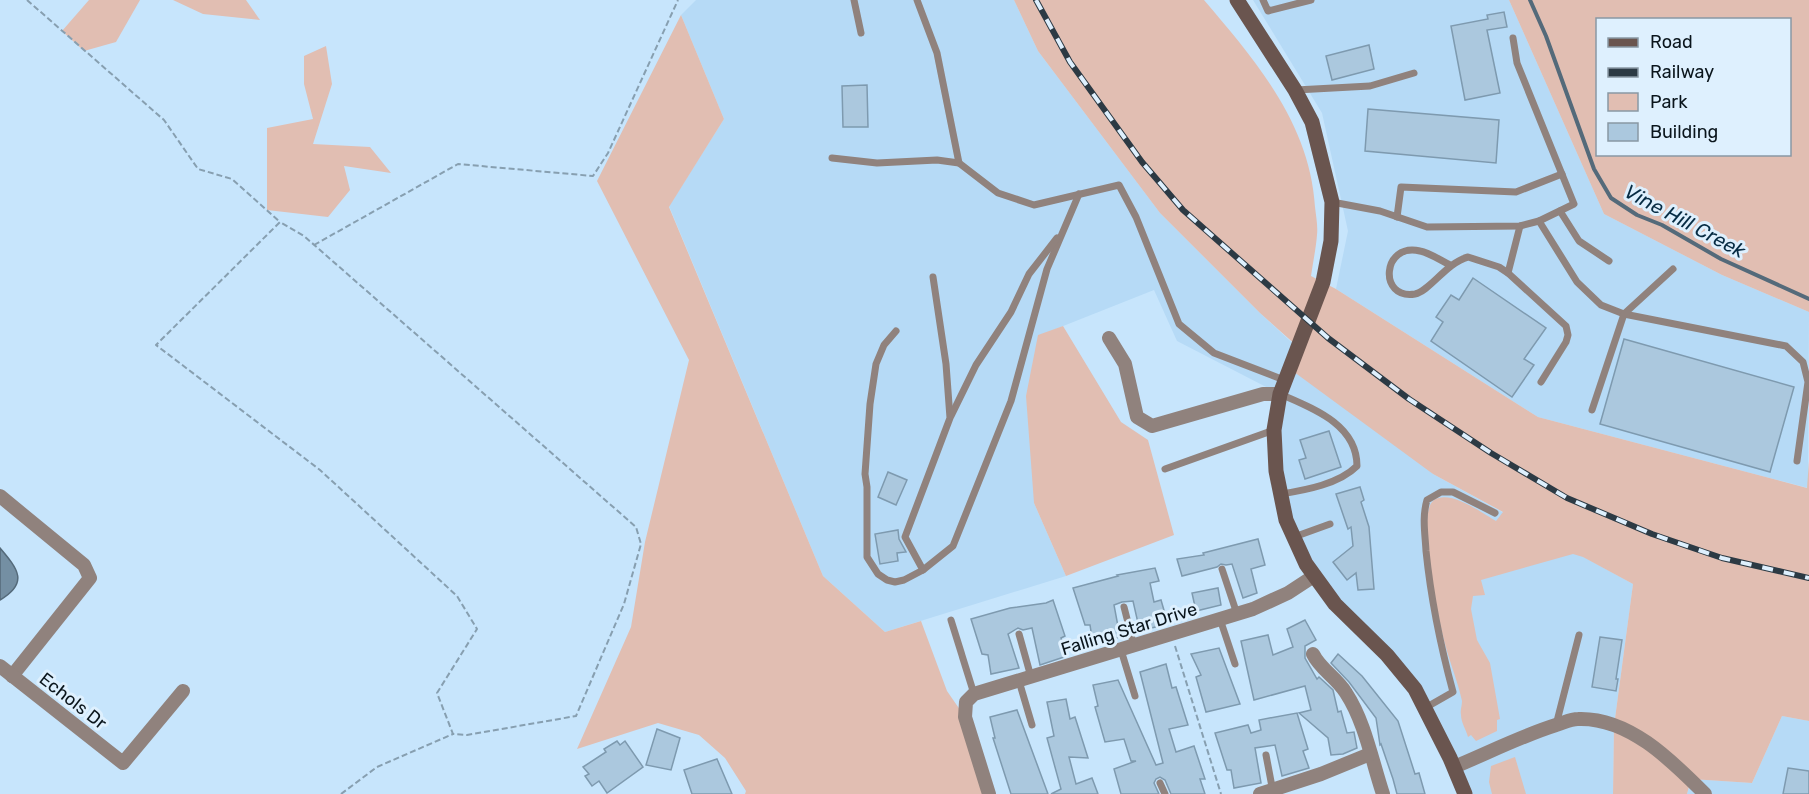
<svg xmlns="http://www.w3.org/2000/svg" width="1809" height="794" font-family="Rubik,sans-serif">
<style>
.built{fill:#b6daf6}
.green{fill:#e1beb2;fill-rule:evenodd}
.water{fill:#748fa3;stroke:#546a7a;stroke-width:1.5}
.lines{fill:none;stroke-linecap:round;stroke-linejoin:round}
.stream{stroke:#546a7a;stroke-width:4}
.building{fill:#abc8de;stroke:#7e9aaf;stroke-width:1.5}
.path{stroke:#879fb0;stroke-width:2;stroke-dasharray:6 3;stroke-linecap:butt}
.lane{stroke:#90827d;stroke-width:7}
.street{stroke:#90827d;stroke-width:14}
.secondary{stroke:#6a554f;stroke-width:15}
.rail-casing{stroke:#2c3a44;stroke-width:6}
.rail{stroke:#def0fe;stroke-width:4;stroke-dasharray:11;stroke-linecap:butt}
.labels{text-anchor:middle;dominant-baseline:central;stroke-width:6;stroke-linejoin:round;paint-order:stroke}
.street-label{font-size:18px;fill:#0a151c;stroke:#def0fe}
.water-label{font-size:20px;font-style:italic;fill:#072c44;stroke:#def0fe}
</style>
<rect width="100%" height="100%" fill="#c7e5fc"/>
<g class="built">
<path d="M696,0H1014L1038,51L1160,213L1260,313L1433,474L1633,584L1614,726L1613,794H1465L1415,689L1306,564L1276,471L1280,394L1177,341L1154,290L1038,336L1034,503L1066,576L885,632L823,576L669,206L724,119L681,15Z"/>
<path d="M1253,0H1509L1604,214L1722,275L1809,312L1808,488L1538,417L1336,289L1348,231L1322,113Z"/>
<path d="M1782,716L1809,721V794H1687L1691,779L1752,783Z"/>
</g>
<g class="green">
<path d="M89,0H140L116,42L84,51L62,31Z"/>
<path d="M173,0H246L260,20L203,14Z"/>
<path d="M1014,0H1204C1256,61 1310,124 1315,207C1316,216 1318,226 1317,235C1316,248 1313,262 1311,276L1336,289L1538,417L1807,488L1809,461V721L1782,716L1752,783L1691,779L1687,794H1613L1614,726L1633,584L1583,557L1573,554L1481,580L1485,595L1473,596L1471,609L1477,640L1490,663L1500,719L1497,720V731L1476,741L1471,735L1468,737C1466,730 1461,722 1461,715C1460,710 1462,706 1462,701C1458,682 1450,663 1445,644C1439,621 1415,513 1434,500C1450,489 1482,513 1496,521L1503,512L1433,474L1290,369L1298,347L1260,313L1160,213L1038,51Z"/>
<path d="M1509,0H1809V312L1722,275L1604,214ZM1598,20H1790V154H1598Z"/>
<path d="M681,15L724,119L669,207L823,576L885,632L921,621L947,691L965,717L989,794H745L746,791L725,758L699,735L658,723L577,749L631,627L645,542L689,360L597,181Z"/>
<path d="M326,46L332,84L313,144L370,147L391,173L344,166L350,190L328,217L267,210V128L313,119L304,84V56Z"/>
<path d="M1063,326L1121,422L1148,440L1174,535L1066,576L1034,503L1026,396L1038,335Z"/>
<path d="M1515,757L1526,794H1492L1489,782L1491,766Z"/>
</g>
<path class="water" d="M0,548C18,569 29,583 0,600Z"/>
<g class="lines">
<path class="stream" d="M1530,0L1546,36L1594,169L1611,198L1637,215L1662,225L1721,259L1809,299"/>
</g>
<g class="building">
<path d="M1504,12L1507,27L1487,30L1500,93L1465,100L1451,26L1488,19L1487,15Z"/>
<path d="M1369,45L1374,69L1332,80L1326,56Z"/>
<path d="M867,85L868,127H843L842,86Z"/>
<path d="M1368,109L1499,120L1496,163L1365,151Z"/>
<path d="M1473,278L1546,328L1524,359L1534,365L1512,397L1431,341L1443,322L1436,317L1451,295L1459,300Z"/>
<path d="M1624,339L1794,387L1770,472L1600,424Z"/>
<path d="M1329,431L1341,467L1305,479L1299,460L1306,458L1300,440Z"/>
<path d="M888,472L907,480L896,505L878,497Z"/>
<path d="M1360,487L1364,500L1361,502L1369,527L1374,589L1358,590L1356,573L1347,580L1333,562L1353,546L1351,527L1348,529L1336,494Z"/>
<path d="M898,530L899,539L906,552L897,553L898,561L880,564L875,534Z"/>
<path d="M1258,539L1265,565L1251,569L1257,593L1243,598L1232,564L1226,565L1221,564L1217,567L1182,576L1177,559L1204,555L1203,553Z"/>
<path d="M1155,568L1159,581L1150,583L1154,602L1161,600L1168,624L1143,630L1141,623H1138L1133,601L1122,602L1114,605L1120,637L1093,644L1090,625H1085L1073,588L1118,576L1117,575Z"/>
<path d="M1218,588L1221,605L1196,611L1192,593Z"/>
<path d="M1053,600L1065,636L1061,638L1067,656L1040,665L1032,628L1023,630L1018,628L1008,634L1019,668L991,674L988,655L982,654L971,619L1010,608L1046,603Z"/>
<path d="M1305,620L1316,640L1305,646V658L1317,679L1319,677L1333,690L1338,712L1341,711L1347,733L1354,732L1357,748L1343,754L1331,755L1328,738L1299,713L1311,710L1305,686L1254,700L1241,641L1268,635L1273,655L1293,647L1287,629Z"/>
<path d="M1600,637L1622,640L1616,679H1618L1616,691L1592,687Z"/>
<path d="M1219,648L1240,704L1206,712L1196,677L1201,675L1191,654Z"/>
<path d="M1338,654L1362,676L1398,721L1415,774L1419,773L1425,794H1397L1393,779L1381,744L1380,745L1376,718L1349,682L1331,663Z"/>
<path d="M1166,664L1172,688L1176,687L1188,725L1169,729L1176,752L1194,746L1205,779H1200L1205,794H1171L1165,780L1160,777L1156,779L1154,783L1159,794H1121L1114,769L1136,761H1131L1124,739L1105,742L1095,707L1098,706L1093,685L1118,680L1156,765L1163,763L1140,672Z"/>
<path d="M1066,699L1070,719L1075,717L1088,758L1069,757L1076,784L1092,778L1098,794H1051L1061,789L1047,738L1054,736L1047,702Z"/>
<path d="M1017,710L1048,794H1011L993,738H995L990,717Z"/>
<path d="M1297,713L1308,749L1303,751L1309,768L1282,776L1275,745L1255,748L1261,783L1234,788L1231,770H1227L1215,733L1248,725L1251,733L1261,730L1259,720Z"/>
<path d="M657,729L680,738L671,770L646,765Z"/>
<path d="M617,741L620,745L625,741L643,767L607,793L599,781L592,786L585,776L589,774L583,767L606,752L604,749Z"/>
<path d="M717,759L732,794H692L684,770Z"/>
<path d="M1788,768L1809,771V794H1783Z"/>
</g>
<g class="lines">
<g class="path">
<path d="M27,0L164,120L198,169L232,179L280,222L156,345L320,470L457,596L477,629L437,693L453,734L467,735L576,716L624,604L641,544L636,527L304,236L280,222"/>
<path d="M314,245L458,164L593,176L608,153L678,0"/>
<path d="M1175,646L1221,794"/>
<path d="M341,794L377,767L453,734"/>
</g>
<g class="lane">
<path d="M854,0L861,33"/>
<path d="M917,0L937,53L959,163L998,193L1034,205L1119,185L1136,217L1179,324L1214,353L1284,380"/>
<path d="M1263,0L1268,11L1311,0"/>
<path d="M1296,90L1370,86L1414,73"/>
<path d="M832,158L877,163L937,160L959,163"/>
<path d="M1332,202L1380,211L1427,227L1520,226L1539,221L1574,204L1517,63L1513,38"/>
<path d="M1560,211L1579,241L1609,261"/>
<path d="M1397,217L1401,187L1516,192L1562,174"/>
<path d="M1539,221L1577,282L1601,305L1624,314L1786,346L1803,362L1808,382L1797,461"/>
<path d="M1520,226L1508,273L1566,326L1568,335L1566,342L1541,382"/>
<path d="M1450,265C1440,260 1430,253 1420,251C1382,242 1378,300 1415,294C1430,291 1446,263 1468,257L1499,267L1508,273"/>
<path d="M933,277L946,364L950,418L905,537L923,570L953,546L1011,401L1047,269L1079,194"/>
<path d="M896,331L884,345L876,364L870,404L865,474L867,487V557L878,574L887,580L895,582L904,580L923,570"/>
<path d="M1280,394C1312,408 1357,424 1357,466C1339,484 1306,490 1281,494"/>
<path d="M1592,410L1624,314L1673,269"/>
<path d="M951,416L976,365L1011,312L1029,274L1057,238"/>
<path d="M1165,469L1274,430"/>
<path d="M1294,537L1330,524"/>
<path d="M1222,569L1237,614"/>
<path d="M1124,607L1134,646"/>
<path d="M1220,619L1235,664"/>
<path d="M951,620L974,694"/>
<path d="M1019,634L1031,677"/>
<path d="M1121,650L1135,696"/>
<path d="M1019,681L1032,725"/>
<path d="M1425,708L1453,692C1440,644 1431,600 1426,551C1425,533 1422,517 1427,500L1441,492H1453L1495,513"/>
<path d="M1556,725L1579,635"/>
<path d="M1266,755L1273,792"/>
<path d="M1160,783L1165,794"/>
</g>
<g class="street">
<path d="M1109,338L1125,364L1137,417L1152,426L1263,394H1280"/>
<path d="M0,496L84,565L90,578L12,676"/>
<path d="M1313,654C1320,669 1337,678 1346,693C1365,722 1372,761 1383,794"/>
<path d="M0,666L123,763L183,691"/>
<path d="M1454,767C1488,753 1521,736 1556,725C1563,723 1571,719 1578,719C1629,717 1672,761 1705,794"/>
<path d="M989,794L965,717L966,702L974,694L1253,609L1288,593L1314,576"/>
<path d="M1260,794L1321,774L1370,754"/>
</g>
<path class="secondary" d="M1237,0L1295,90L1312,122L1332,202L1331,241L1323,282L1280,394L1274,430L1276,471L1286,520L1306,564L1335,604L1387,655L1415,689L1450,758L1465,794"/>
<defs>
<path id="rail" d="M1036,0L1070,62L1142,162L1183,210L1328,338L1409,399L1491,453L1567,498L1652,534L1722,558L1809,578"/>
</defs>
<use href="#rail" class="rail-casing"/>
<use href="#rail" class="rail"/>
</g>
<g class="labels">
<g class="street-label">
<text transform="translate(1129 629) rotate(-17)">Falling Star Drive</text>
<text transform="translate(73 701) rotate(38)">Echols Dr</text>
</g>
<g class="water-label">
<text transform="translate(1685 221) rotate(28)">Vine Hill Creek</text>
</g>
</g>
<rect x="1596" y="18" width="195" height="138" fill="#def0fe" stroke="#8998a4" stroke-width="1.5"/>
<rect x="1608" y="38" width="30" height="9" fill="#6a554f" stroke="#8998a4" stroke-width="1.5"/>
<text x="1650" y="48" font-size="18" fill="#0a151c">Road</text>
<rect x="1608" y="68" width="30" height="9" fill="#2c3a44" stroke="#8998a4" stroke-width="1.5"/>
<text x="1650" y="78" font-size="18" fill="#0a151c">Railway</text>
<rect x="1608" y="93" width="30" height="18" fill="#e1beb2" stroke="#8998a4" stroke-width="1.5"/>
<text x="1650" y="108" font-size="18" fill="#0a151c">Park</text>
<rect x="1608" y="123" width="30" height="18" fill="#abc8de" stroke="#8998a4" stroke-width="1.5"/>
<text x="1650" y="138" font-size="18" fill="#0a151c">Building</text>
</svg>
